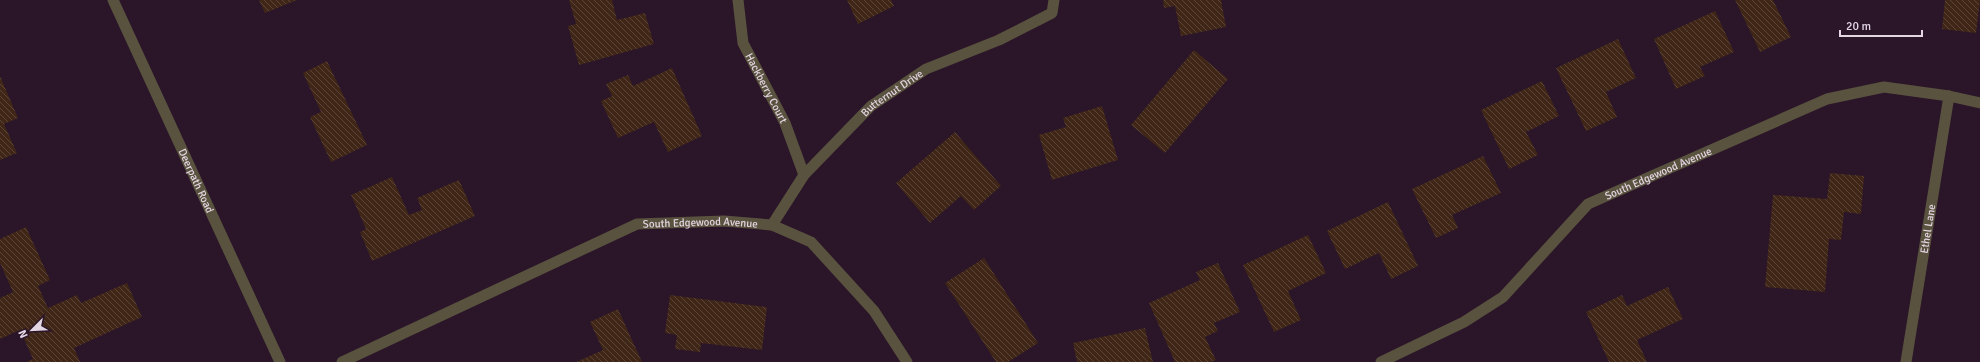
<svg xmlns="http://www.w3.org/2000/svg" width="1980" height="362" font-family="Signika,sans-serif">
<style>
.building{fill:url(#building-back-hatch)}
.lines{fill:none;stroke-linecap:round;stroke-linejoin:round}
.minor{stroke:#59523e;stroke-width:11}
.labels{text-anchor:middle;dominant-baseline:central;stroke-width:3.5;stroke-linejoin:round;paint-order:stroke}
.street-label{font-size:11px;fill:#e4d5e2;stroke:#2a1529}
</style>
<defs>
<pattern id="building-back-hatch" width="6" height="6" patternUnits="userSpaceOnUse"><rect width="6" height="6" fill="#402616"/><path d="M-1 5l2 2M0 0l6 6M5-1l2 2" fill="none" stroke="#5b4538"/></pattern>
</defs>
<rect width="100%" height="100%" fill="#2a1529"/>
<g class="building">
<path d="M259,0H297L265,13Z"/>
<path d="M569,0H612L617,20L645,13L654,44L579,65L568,26L576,24Z"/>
<path d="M847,0H891L894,6L858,24Z"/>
<path d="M1163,0H1221L1226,27L1181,36L1175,6L1164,8Z"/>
<path d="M1735,0H1773L1791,37L1760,52Z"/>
<path d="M1945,0H1980L1976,33L1942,29Z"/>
<path d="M1715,11L1734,52L1700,67L1705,76L1676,89L1654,39Z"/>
<path d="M1618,39L1636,78L1606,92L1617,117L1586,131L1556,68Z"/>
<path d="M1194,50L1228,79L1165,153L1131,125Z"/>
<path d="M327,61L367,145L331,162L310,117L321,112L303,73Z"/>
<path d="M672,68L702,136L668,152L654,122L618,138L601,101L612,96L606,84L628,75L633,86Z"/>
<path d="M0,76L18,118L4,124L17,153L0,160Z"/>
<path d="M1542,81L1559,116L1526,132L1538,155L1509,169L1481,110Z"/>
<path d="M1102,106L1118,160L1052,180L1039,135L1066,127L1063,118Z"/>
<path d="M955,132L1001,186L974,210L961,196L930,223L896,183Z"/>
<path d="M1483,156L1501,193L1452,215L1458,228L1436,238L1412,189Z"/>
<path d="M1830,173L1864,176L1861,214L1844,212L1841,240L1829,239L1825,292L1765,287L1773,195L1827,199Z"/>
<path d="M392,177L409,215L422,210L417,198L459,180L475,216L372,261L360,232L366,229L351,195Z"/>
<path d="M1388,202L1418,266L1391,279L1379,253L1345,269L1327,231Z"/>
<path d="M26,227L50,280L38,286L48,308L77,295L81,303L127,283L142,317L74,348L80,362H26L33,359L20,330L0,339V298L13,292L0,263V239Z"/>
<path d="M1308,235L1326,273L1288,291L1301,320L1274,332L1243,265Z"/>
<path d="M984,258L1038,343L1008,362H996L945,283Z"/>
<path d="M1218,263L1240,312L1214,323L1218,331L1205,337L1216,360L1211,362H1175L1149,303L1200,280L1196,272Z"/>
<path d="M1668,287L1683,319L1637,340L1647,362H1609L1586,312L1622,295L1627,306Z"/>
<path d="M670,295L767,307L762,350L701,343L700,352L675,349L677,335L665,333Z"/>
<path d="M618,309L642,362H576L603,350L590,322Z"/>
<path d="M1145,328L1153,362H1077L1073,343Z"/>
</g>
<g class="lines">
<g class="minor">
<path id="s1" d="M113,0L280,362"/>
<path id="s2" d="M738,0L743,43L785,123L804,175"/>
<path id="s3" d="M772,225L804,175L871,106L926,69L999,40L1052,13L1054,0"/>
<path id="s4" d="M342,362L637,224L724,221L772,225L811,242L874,311L907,362"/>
<path id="s5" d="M1381,362L1464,322L1503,297L1588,204L1827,99L1884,87L1949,96L1980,103"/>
<path id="s6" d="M1906,362L1949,96"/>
</g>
</g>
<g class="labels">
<g class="street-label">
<text stroke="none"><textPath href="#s2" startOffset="94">Hackberry Court</textPath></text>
<text stroke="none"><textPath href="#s3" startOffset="180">Butternut Drive</textPath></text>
<text stroke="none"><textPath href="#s5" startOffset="341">South Edgewood Avenue</textPath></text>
<text stroke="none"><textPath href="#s1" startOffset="199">Deerpath Road</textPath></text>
<text stroke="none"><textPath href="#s4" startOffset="389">South Edgewood Avenue</textPath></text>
<text stroke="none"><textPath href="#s6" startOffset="135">Ethel Lane</textPath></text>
</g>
</g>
<g transform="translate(32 330) rotate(246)" stroke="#2a1529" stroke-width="3" paint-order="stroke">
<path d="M0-3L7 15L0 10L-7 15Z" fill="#e4d5e2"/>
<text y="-6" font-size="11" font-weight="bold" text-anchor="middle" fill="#e4d5e2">N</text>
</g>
<path d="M1840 30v6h82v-6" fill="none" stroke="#e4d5e2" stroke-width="2"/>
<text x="1846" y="30" font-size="12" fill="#e4d5e2" stroke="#2a1529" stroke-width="3" paint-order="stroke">20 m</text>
</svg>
